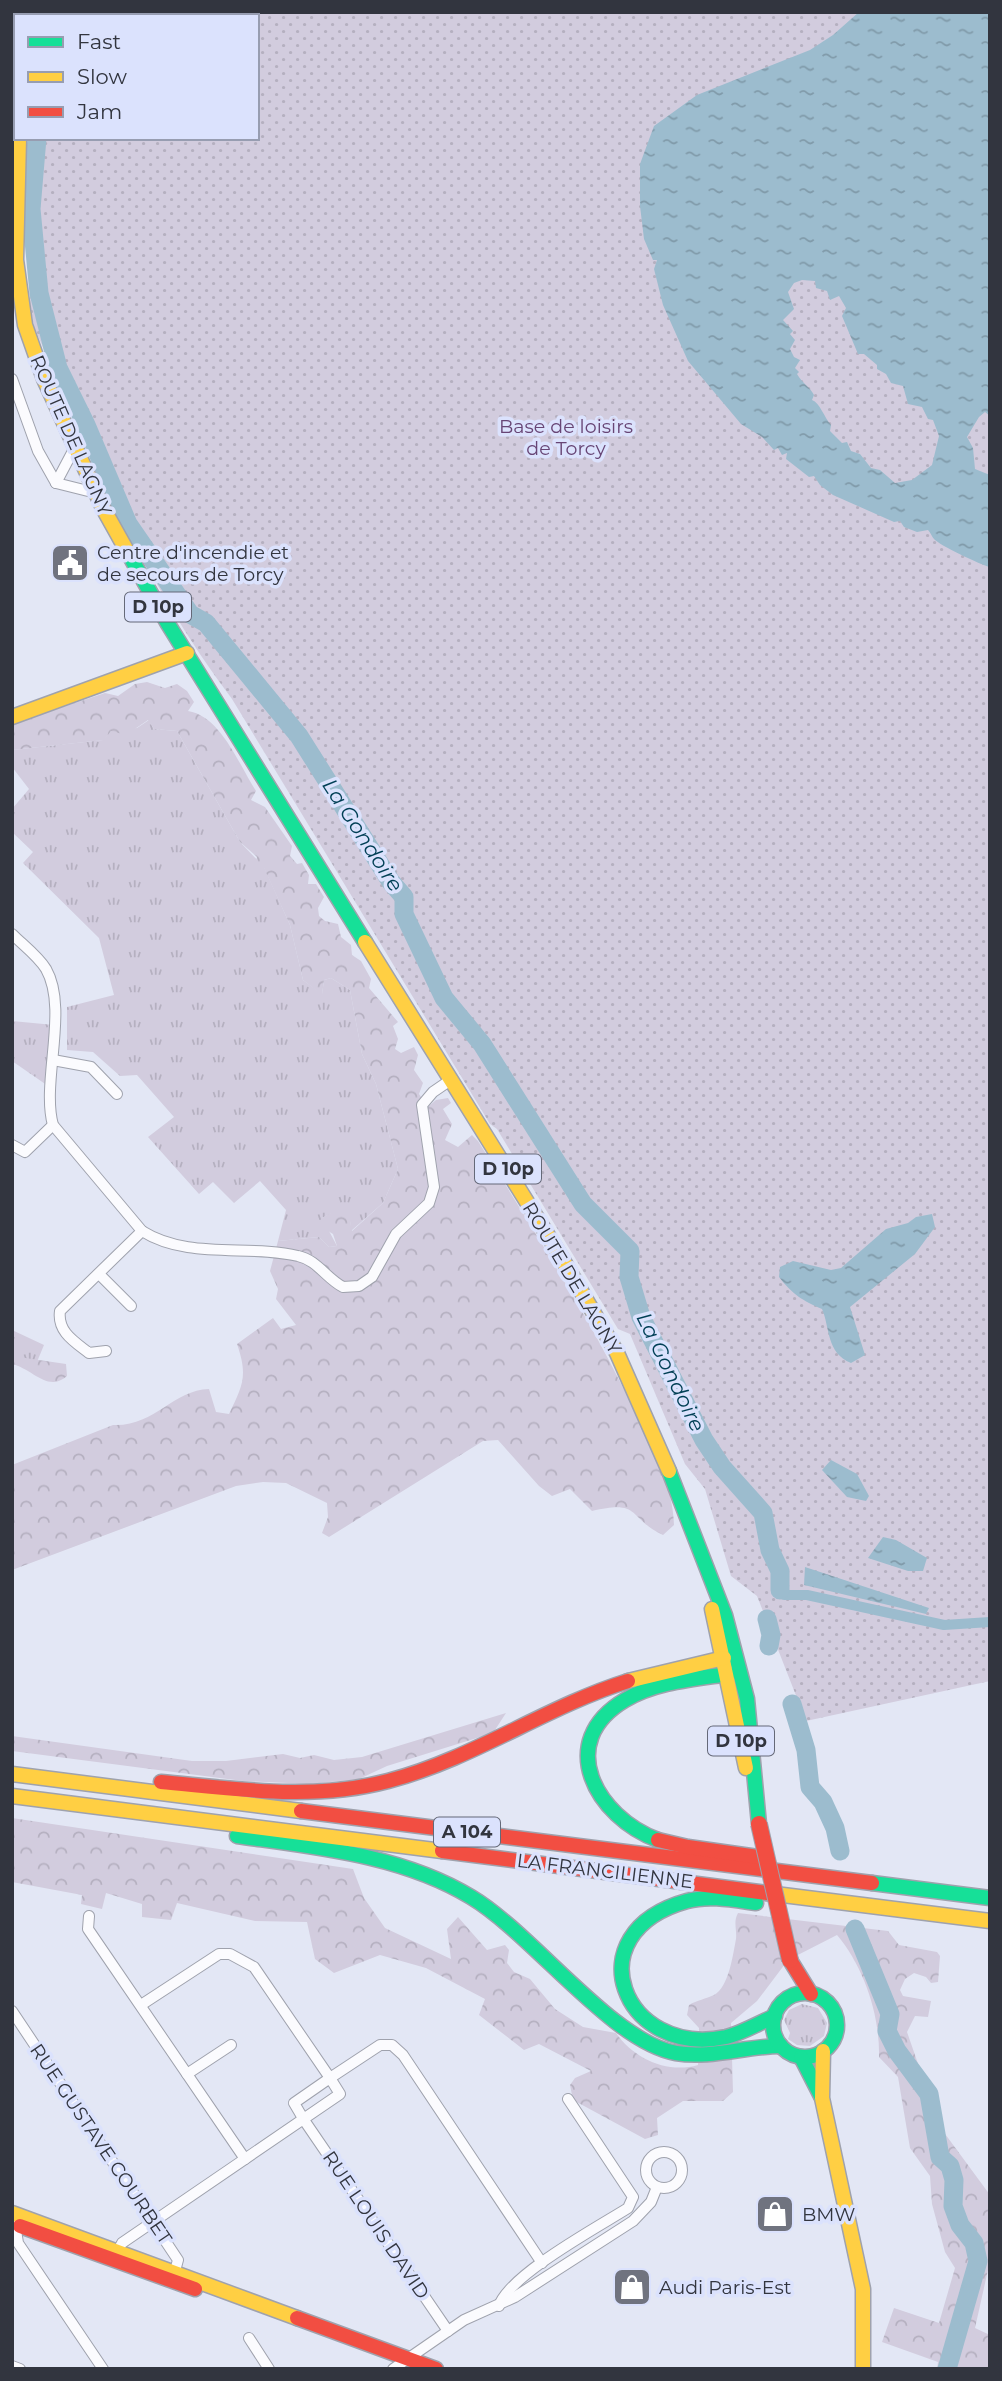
<svg xmlns="http://www.w3.org/2000/svg" width="1002" height="2381" font-family="Montserrat,sans-serif">
<style>
.grass{fill:url(#grass-tufts)}
.forest{fill:url(#forest-crowns)}
.park{fill:url(#park-dots)}
.water{fill:url(#water-ripples);fill-rule:evenodd}
.lines{fill:none;stroke-linecap:round;stroke-linejoin:round}
.canal{stroke:#9cbcce;stroke-width:10}
.river{stroke:#9cbcce;stroke-width:19}
.street-casing{stroke:#9fa2ad;stroke-width:12}
.fast-casing{stroke:#9fa2ad;stroke-width:17}
.slow-casing{stroke:#9fa2ad;stroke-width:17}
.jam-casing{stroke:#9fa2ad;stroke-width:17}
.street{stroke:#fbfbfe;stroke-width:10}
.fast{stroke:#16e098;stroke-width:14}
.slow{stroke:#ffcf43;stroke-width:14}
.jam{stroke:#f24e42;stroke-width:14}
.jam-bridge-casing{stroke:#9fa2ad;stroke-width:18;stroke-linecap:butt}
.jam-bridge{stroke:#f24e42;stroke-width:16}
.labels{text-anchor:middle;dominant-baseline:central;stroke-width:7;stroke-linejoin:round;paint-order:stroke}
.shield{fill:#dbe2fd;stroke:#656978;stroke-width:2}
.shield-label{font-size:18px;font-weight:bold;fill:#32353f}
.park-label{font-size:19px;fill:#674575;stroke:#dbe2fd}
.street-label{font-size:19px;fill:#32353f;stroke:#dbe2fd}
.poi-label{font-size:19px;fill:#32353f;stroke:#dbe2fd;text-anchor:start}
.water-label{font-size:21px;font-style:italic;fill:#003f55;stroke:#dbe2fd}
</style>
<defs>
<pattern id="grass-tufts" width="24" height="20" patternUnits="userSpaceOnUse" patternTransform="scale(1.75)"><rect width="24" height="20" fill="#d2ccde"/><path d="M3 7l-1-3M5 7V3M7 7l1-3M15 17l-1-3M17 17v-4M19 17l1-3" fill="none" stroke="#b5b0c0"/></pattern>
<pattern id="forest-crowns" width="20" height="18" patternUnits="userSpaceOnUse" patternTransform="scale(1.75)"><rect width="20" height="18" fill="#d2ccde"/><path d="M2 6a3 3 0 1 1 6 0M12 15a3 3 0 1 1 6 0" fill="none" stroke="#b5b0c0"/></pattern>
<pattern id="park-dots" width="8" height="8" patternUnits="userSpaceOnUse" patternTransform="scale(1.75)"><rect width="8" height="8" fill="#d2ccde"/><path d="M2 2h.1M6 6h.1" fill="none" stroke="#b5b0c0" stroke-width="1.8" stroke-linecap="round"/></pattern>
<pattern id="water-ripples" width="26" height="14" patternUnits="userSpaceOnUse" patternTransform="scale(1.75)"><rect width="26" height="14" fill="#9cbcce"/><path d="M2 4q2-2 4 0t4 0M15 11q2-2 4 0t4 0" fill="none" stroke="#809aa9"/></pattern>
</defs>
<rect width="100%" height="100%" fill="#e3e7f5"/>
<g class="grass">
<path d="M149,720L154,729L177,731L240,842L264,867L290,925L303,980L322,994L324,980L331,978L350,990L362,1054L376,1084L398,1169L383,1203L351,1231L350,1221L334,1212L322,1218L337,1246L329,1247L319,1237L278,1241L286,1210L260,1181L234,1203L213,1182L199,1194L148,1137L174,1117L137,1075L120,1076L93,1052L67,1050V1007L114,995L99,938L23,863L33,852L12,832V809L29,789L12,767V750L103,740L111,731L137,728Z"/>
<path d="M12,1021L54,1025L51,1088L12,1061Z"/>
<path d="M12,1330L44,1345L34,1369L12,1364Z"/>
<path d="M802,2004L818,2008L827,2023L824,2036L810,2046L797,2045L788,2039L790,2033L784,2020L789,2010Z"/>
</g>
<g class="forest">
<path d="M147,682L165,688L177,684L187,691L194,702L188,711C221,716 239,765 256,791L251,800L265,807L292,846L290,856L297,864L302,863L309,875L308,884H316L324,897L318,908L319,916L325,921L338,924L341,937L351,945L352,955L361,961L371,979L369,988L398,1022L393,1026L398,1039L395,1049L401,1053L414,1047L418,1055L414,1070L423,1083L419,1094L428,1107L436,1100L448,1098L451,1103L443,1109L452,1124L445,1140L458,1147L472,1135L478,1141C533,1229 589,1316 634,1410C652,1445 673,1485 674,1525L663,1535C627,1518 642,1499 592,1511L570,1489L552,1496L539,1486L498,1440L483,1441L329,1537L322,1533L328,1517L327,1503L286,1483L263,1482L236,1486L12,1570V1465L113,1425C154,1427 173,1390 209,1389L216,1412L229,1414C243,1385 248,1376 237,1344L273,1318L281,1329L296,1325L276,1299L278,1289L270,1271L278,1241L319,1237L329,1247L337,1246L333,1234L323,1228L322,1218L348,1203L356,1215L350,1221L352,1231L383,1203L398,1169L376,1084L362,1054L350,990L331,978L324,980L322,995L303,980L290,925L264,868L254,870L257,857L240,842L177,731L154,729L148,720L126,735L111,731L104,740L12,750V724L105,693L118,696L135,684Z"/>
<path d="M12,1356L66,1364L67,1376C48,1393 33,1369 12,1364Z"/>
<path d="M506,1713L493,1733L387,1766L359,1779L311,1784L243,1781L12,1751V1736L192,1761H226L283,1754L300,1758L314,1755L334,1760L362,1757Z"/>
<path d="M12,1818L353,1869L364,1898L385,1928L451,1959L447,1929L458,1917L487,1950L505,1945L509,1950L507,1963L514,1972L530,1979L555,2009L583,2027L616,2033C634,2059 668,2074 698,2065L699,2028L687,2015L689,2005C697,2000 706,1999 714,1995C729,1987 733,1954 736,1939C737,1929 733,1922 738,1913L888,1931L899,1945L937,1952L940,1956L938,1982L931,1983L926,1977L914,1973L905,1979L900,1990L903,1996L931,2001L928,2017L915,2016L907,2032L940,2127L990,2195V2261L975,2328L990,2335V2369H937L938,2362L882,2342L894,2308L939,2323L955,2268L945,2252L932,2204L930,2176L910,2148L898,2077L879,2057C880,2015 864,1967 837,1935L788,1960L757,2001L731,2023L733,2092L723,2101H683L657,2118L658,2135L645,2139L573,2100L570,2085L575,2078L591,2071L539,2044L524,2050L479,2015L485,1999L426,1968L380,1955L334,1973L315,1959L307,1922L255,1921L177,1903L171,1920L142,1917V1904L106,1893L102,1909L81,1904L82,1895L12,1882Z"/>
</g>
<path class="park" d="M31,12H990V1681L806,1721L757,1596L731,1576L705,1489L685,1464L630,1334L618,1329L497,1129L490,1124L232,699C146,586 91,456 34,327L30,304L36,138H257V16H31Z"/>
<g class="water">
<path d="M859,12H990V416L985,412L979,417L967,437L973,448L975,469L990,475V567C981,565 939,545 934,539C932,537 931,533 928,530L917,532L904,527L900,521L894,522L833,495L820,485L814,476L809,477L786,459L787,453L782,455L778,448L774,450L762,437L741,424L688,361L663,305L654,269L657,260H653L644,239L640,206V164L654,126L697,95L810,50L833,35ZM802,280L815,281L816,288L827,291L830,300L839,296L846,308L842,316L858,354H864L877,365V369L886,374L891,383L903,386L908,404L922,407L928,419L933,420L939,436L932,465L912,480L895,483L880,470L871,468L860,454L851,451L847,442L842,443L830,431L831,425C824,417 820,403 812,400L814,395C810,387 803,384 797,374L799,372L795,368L800,360L794,357L790,349L795,340L790,334L793,331L783,320L794,309L788,292L794,283Z"/>
<path d="M932,1214L935,1227L915,1254L850,1307L865,1355L851,1363C826,1353 830,1327 822,1309C803,1301 792,1294 779,1277L780,1267L793,1261L831,1270L841,1268L886,1229L908,1223L916,1217Z"/>
<path d="M831,1460L857,1474L869,1496L866,1501L847,1497L822,1470Z"/>
<path d="M883,1537L896,1540L927,1558L923,1571H908L868,1558Z"/>
<path d="M805,1567L929,1608L926,1614L804,1585Z"/>
</g>
<g class="lines">
<path class="canal" d="M780,1590L784,1595H807L944,1625L990,1622"/>
<g class="river">
<path d="M37,12L38,16"/>
<path d="M37,138L31,209L39,293L58,368L86,425L128,524L190,614L206,623L299,736L391,882L404,897V914L444,998L482,1044L583,1204L630,1251L629,1277L641,1317L704,1440L722,1467L763,1513L770,1550L780,1571V1590"/>
<path d="M767,1619L771,1635L769,1646"/>
<path d="M792,1704L806,1750L810,1787L823,1802L835,1828L840,1851"/>
<path d="M855,1929L890,2014L887,2031L897,2051L929,2094L940,2157L950,2166L954,2180L953,2206L960,2225L974,2243L978,2261L947,2369"/>
</g>
<defs>
<g id="street">
<path d="M12,379L38,451L56,483"/>
<path d="M56,483L96,493"/>
<path d="M56,483L75,447"/>
<path d="M12,934C23,945 38,956 46,969C69,1009 41,1082 53,1125L142,1231C188,1260 248,1244 298,1256C317,1260 327,1279 343,1287L359,1286L372,1277L396,1234L429,1203L434,1187L422,1105L433,1092L452,1079"/>
<path d="M53,1060L91,1067L117,1094"/>
<path d="M12,1145L25,1152L53,1125"/>
<path d="M99,1274L131,1306"/>
<path d="M106,1351L89,1353C75,1342 57,1332 60,1311L142,1231"/>
<path d="M89,1916L88,1929L245,2159"/>
<path d="M141,2005L219,1954H230L254,1967L330,2078L380,2045H392L403,2055L542,2263"/>
<path d="M12,2011L178,2260L173,2278"/>
<path d="M187,2074L231,2045"/>
<circle cx="664" cy="2170" r="18"/>
<path d="M15,2224L18,2243L103,2369"/>
<path d="M115,2256L122,2243L340,2094L330,2078L294,2103L304,2120L448,2331"/>
<path d="M499,2306C509,2275 598,2227 628,2208L633,2197L568,2099"/>
<path d="M249,2338L269,2369"/>
<path d="M12,2366L20,2369"/>
<path d="M393,2369L464,2320L515,2297L633,2221L651,2202L657,2187"/>
</g>
<g id="fast">
<path d="M18,12V16"/>
<path d="M127,551L168,624L365,942"/>
<path d="M669,1471L725,1615L747,1699L759,1824"/>
<path d="M237,1836C315,1847 402,1855 471,1897C533,1934 612,2042 676,2053C710,2059 746,2046 781,2046"/>
<path d="M658,1840C596,1817 554,1742 625,1700C655,1682 694,1679 728,1674"/>
<path d="M872,1883L990,1898"/>
<path d="M756,1903C734,1900 709,1895 687,1901C572,1933 624,2059 726,2037C742,2033 759,2023 775,2016"/>
<circle cx="805" cy="2025" r="32"/>
<path d="M801,2057L821,2096"/>
</g>
<g id="slow">
<path d="M19,138L16,260L25,325L44,379L103,508L127,551"/>
<path d="M12,717L187,653"/>
<path d="M365,942L560,1255L617,1353L669,1471"/>
<path d="M712,1609L746,1768"/>
<path d="M628,1681L724,1658"/>
<path d="M12,1774L301,1811"/>
<path d="M12,1796L442,1851"/>
<path d="M767,1893L990,1921"/>
<path d="M823,2051L822,2098L863,2289V2369"/>
<path d="M12,2213L297,2318"/>
</g>
<g id="jam">
<path d="M161,1782C237,1789 313,1801 388,1781C473,1759 545,1707 628,1681"/>
<path d="M301,1811L872,1883"/>
<path d="M658,1840L688,1847L758,1857"/>
<path d="M442,1851L767,1893"/>
<path d="M790,1960L811,1994"/>
<path d="M20,2226L195,2289"/>
<path d="M297,2318L436,2369"/>
</g>
</defs>
<use href="#street" class="street-casing"/>
<use href="#fast" class="fast-casing"/>
<use href="#slow" class="slow-casing"/>
<use href="#jam" class="jam-casing"/>
<use href="#street" class="street"/>
<use href="#fast" class="fast"/>
<use href="#slow" class="slow"/>
<use href="#jam" class="jam"/>
<defs>
<path id="jam-bridge" d="M759,1824L790,1960"/>
</defs>
<use href="#jam-bridge" class="jam-bridge-casing"/>
<use href="#jam-bridge" class="jam-bridge"/>
</g>
<defs>
<symbol id="civic-square" viewBox="-11 -11 22 22"><rect x="-9" y="-9" width="18" height="18" rx="4" fill="#70737f" stroke="#dbe2fd"/><path d="M-.6-6.5H3V-4.5H.6V-3L4-1V1h2V6H-6V1h2V-1L-.6-3ZM-1.2 2.5V6h2.4V2.5Z" fill="#fff"/></symbol>
<symbol id="shop-square" viewBox="-11 -11 22 22"><rect x="-9" y="-9" width="18" height="18" rx="4" fill="#70737f" stroke="#dbe2fd"/><path d="M-5-2.5h2.3a2.7 3.5 0 0 1 5.4 0H5L5.5 6h-11ZM-1.5-2.5h3a1.5 2.3 0 0 0-3 0Z" fill="#fff"/></symbol>
</defs>
<g fill-rule="evenodd">
<use href="#civic-square" x="48" y="541" width="44" height="44"/>
<use href="#shop-square" x="753" y="2192" width="44" height="44"/>
<use href="#shop-square" x="610" y="2265" width="44" height="44"/>
</g>
<g class="labels">
<g class="shield">
<rect x="125" y="592.5" width="66" height="29" rx="5"/>
<rect x="475" y="1154.5" width="66" height="29" rx="5"/>
<rect x="708" y="1726.5" width="66" height="29" rx="5"/>
<rect x="434" y="1817.5" width="66" height="29" rx="5"/>
</g>
<g class="shield-label">
<text x="158" y="607">D 10p</text>
<text x="508" y="1169">D 10p</text>
<text x="741" y="1741">D 10p</text>
<text x="467" y="1832">A 104</text>
</g>
<g class="park-label">
<text x="566" y="426">Base de loisirs<tspan x="566" dy="22">de Torcy</tspan></text>
</g>
<g class="street-label">
<text transform="translate(71 435) rotate(66)">ROUTE DE LAGNY</text>
<text transform="translate(572 1278) rotate(59)">ROUTE DE LAGNY</text>
<text transform="translate(605 1871) rotate(7)">LA FRANCILIENNE</text>
<text transform="translate(101 2144) rotate(56)">RUE GUSTAVE COURBET</text>
<text transform="translate(376 2225) rotate(56)">RUE LOUIS DAVID</text>
</g>
<g class="poi-label">
<text x="97" y="552">Centre d'incendie et<tspan x="97" dy="22">de secours de Torcy</tspan></text>
<text x="802" y="2214">BMW</text>
<text x="659" y="2287">Audi Paris-Est</text>
</g>
<g class="water-label">
<text transform="translate(363 835) rotate(57)">La Gondoire</text>
<text transform="translate(671 1372) rotate(64)">La Gondoire</text>
</g>
</g>
<rect width="1002" height="2381" fill="none" stroke="#32353f" stroke-width="28"/>
<rect x="14" y="14" width="245" height="126" fill="#dbe2fd" stroke="#979db1" stroke-width="2"/>
<rect x="28" y="37" width="35" height="10" fill="#16e098" stroke="#979db1" stroke-width="2"/>
<text x="77" y="49" font-size="21" fill="#32353f">Fast</text>
<rect x="28" y="72" width="35" height="10" fill="#ffcf43" stroke="#979db1" stroke-width="2"/>
<text x="77" y="84" font-size="21" fill="#32353f">Slow</text>
<rect x="28" y="107" width="35" height="10" fill="#f24e42" stroke="#979db1" stroke-width="2"/>
<text x="77" y="119" font-size="21" fill="#32353f">Jam</text>
</svg>
